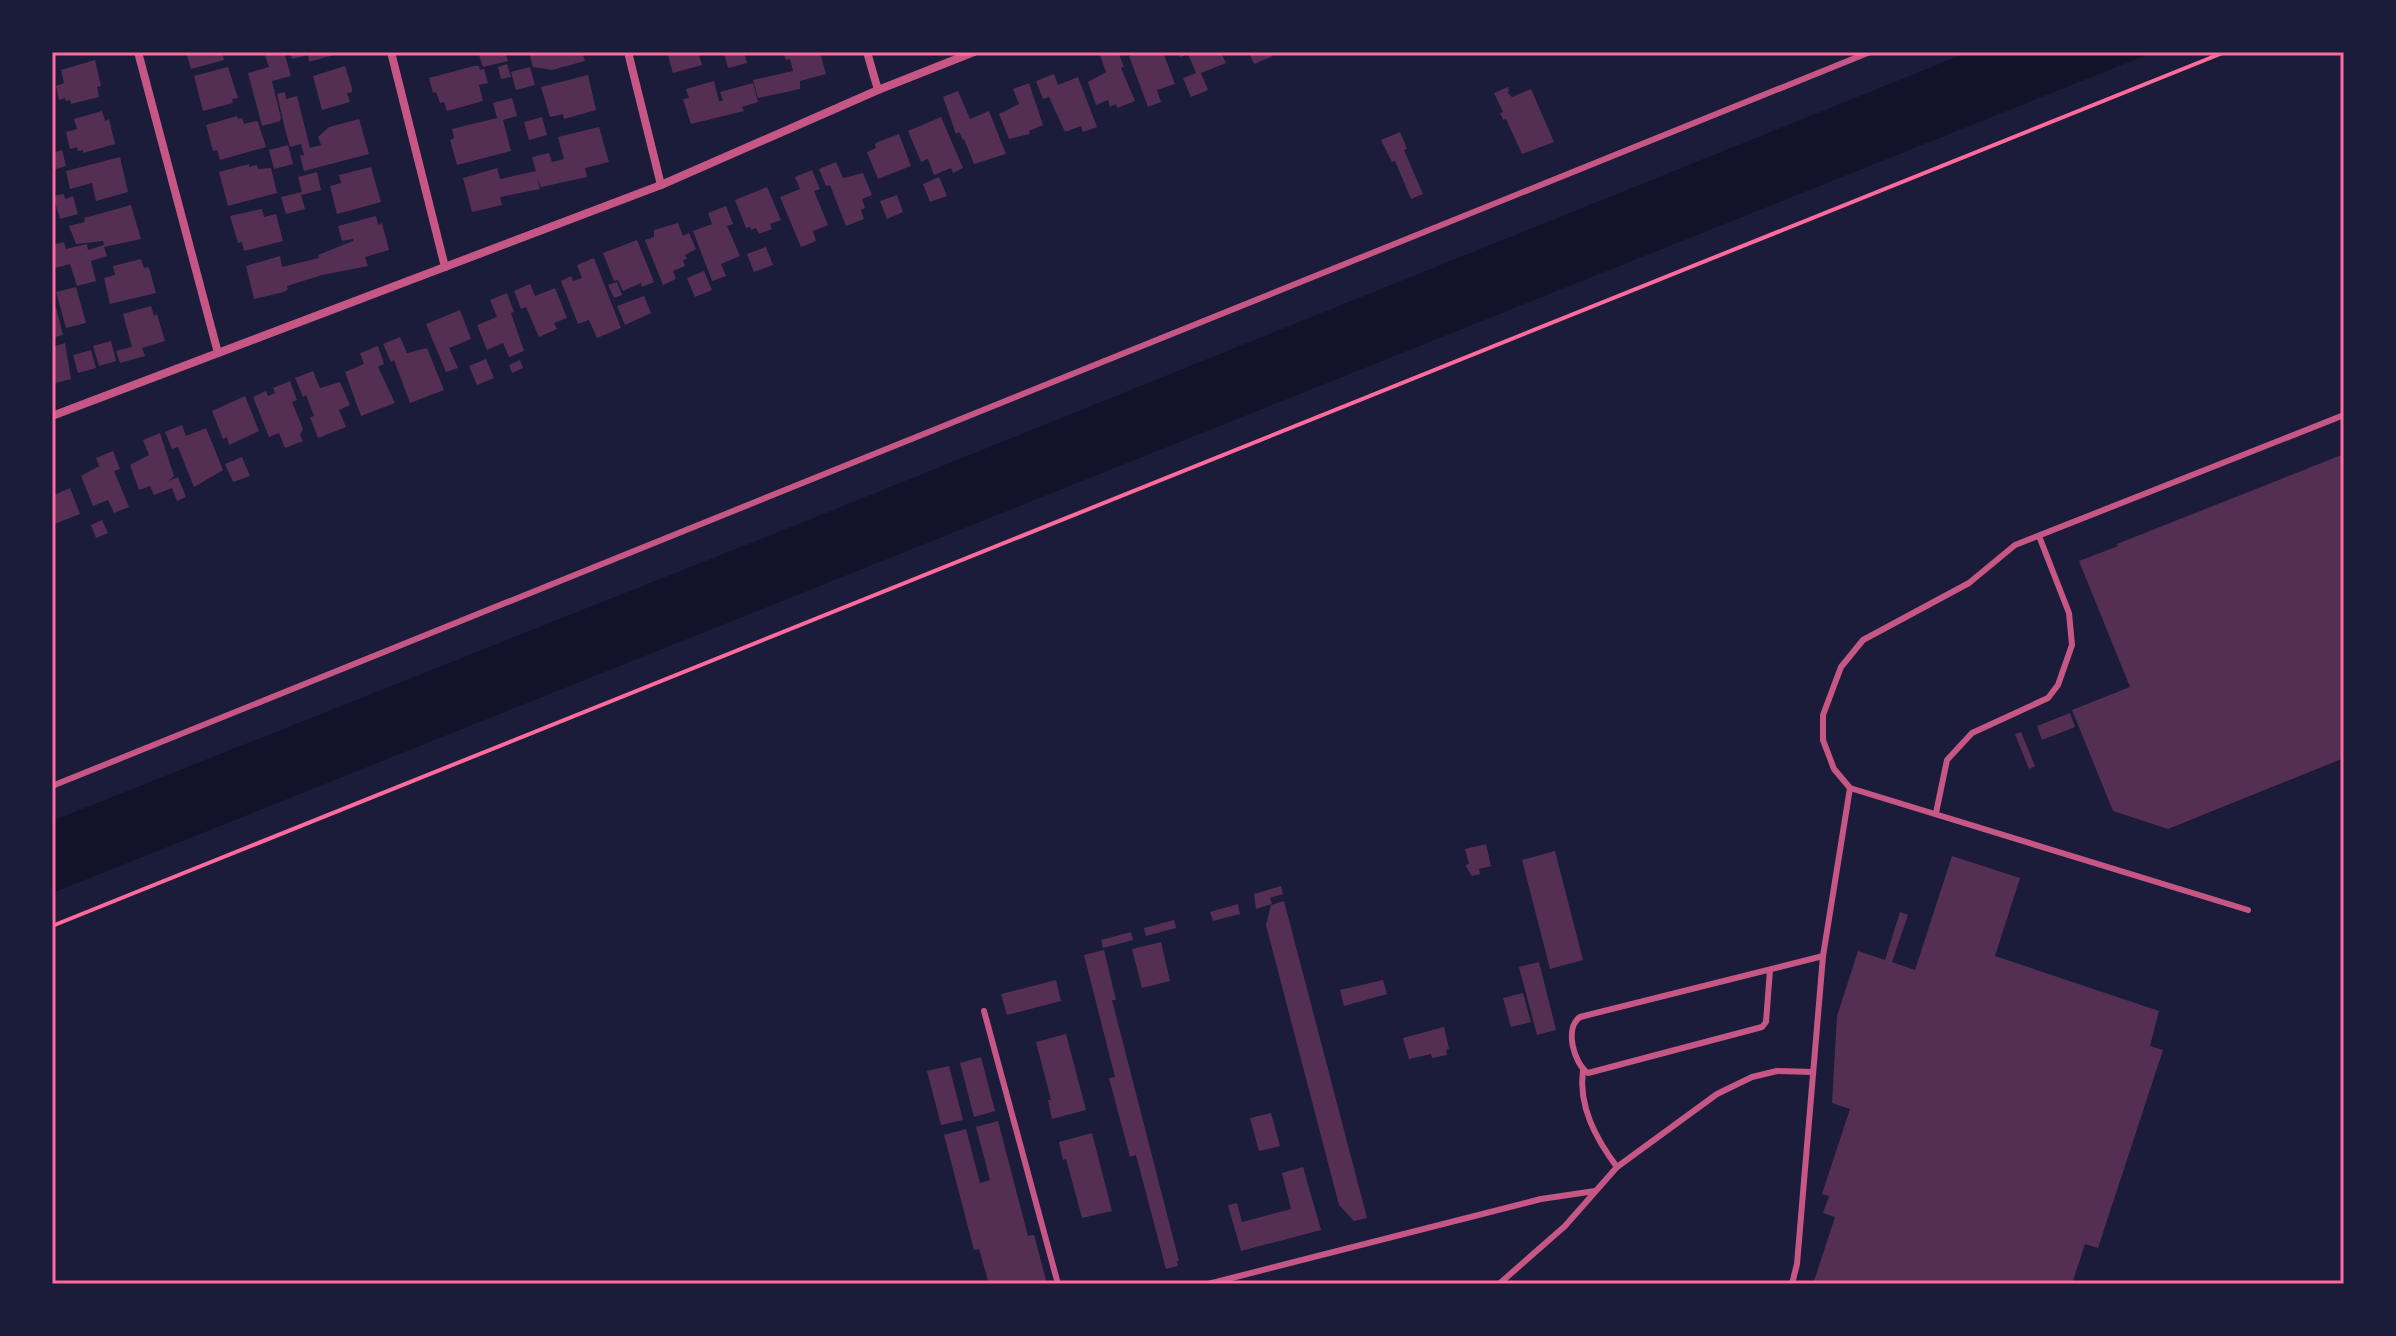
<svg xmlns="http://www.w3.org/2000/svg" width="2396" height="1336" font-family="Mulish,sans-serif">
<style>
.water{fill:#12122b}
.building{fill:#542f53}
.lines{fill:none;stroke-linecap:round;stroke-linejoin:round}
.path{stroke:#ff6b9d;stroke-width:4}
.service{stroke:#c65784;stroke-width:6}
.minor{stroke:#c65784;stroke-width:8}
.neatline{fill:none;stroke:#ff6b9d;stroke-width:3}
</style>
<rect width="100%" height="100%" fill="#1b1b3a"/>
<path class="water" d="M1969,52H2154L52,893V821L796,525Z"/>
<g class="building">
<path d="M186,52H222L224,60L191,69Z"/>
<path d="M284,52L291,76L272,81L281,118L280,121L262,126L248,73L269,67L265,55L268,53Z"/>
<path d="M290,52H341V53L309,62L308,55L292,59Z"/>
<path d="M478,52H505L508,61L483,67Z"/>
<path d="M529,52H582L585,61L552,70L533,67Z"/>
<path d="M667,52H698L702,65L673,73Z"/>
<path d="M724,52H744L747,63L728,68Z"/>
<path d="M783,52H820L826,74L800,81V89L758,98L753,80L793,71L790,59L786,60Z"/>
<path d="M1107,52H1118L1124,67L1121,68L1135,101L1117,108L1116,104L1110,107L1108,100L1096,105L1089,85L1088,82L1106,72L1100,55Z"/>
<path d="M1140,52H1163L1175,84L1157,90L1161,102L1148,107L1129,56Z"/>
<path d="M1178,52H1221L1226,63L1201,73L1208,90L1191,97L1183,78L1196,73L1188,54L1180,57Z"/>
<path d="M1249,52H1271L1273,56L1254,64Z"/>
<path d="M95,60L101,86L97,87L99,97L71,104L70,100L66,101L65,98L59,100L56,86L64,83L61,70Z"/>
<path d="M507,64L511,77L501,79L498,67Z"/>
<path d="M345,66L352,88V92L347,93L350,102L322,110L313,76Z"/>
<path d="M474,66H479L480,70L484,69L488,83L479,85L483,101L447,111L444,102L440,103L436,92L433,93L429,78Z"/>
<path d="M228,67L238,98L232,99L233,103L203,111L194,76Z"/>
<path d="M530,67L535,85L516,90L511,72Z"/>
<path d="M1054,74L1058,85L1078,77L1097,127L1083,132L1081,126L1065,132L1049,97L1043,99L1036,81Z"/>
<path d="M588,75L596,110L564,119L563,114L550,117L541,87Z"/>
<path d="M714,81L719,101H723L720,92L753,83L758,102L742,107L744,111L691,124L683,99L689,98L686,89Z"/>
<path d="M1029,83L1043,125L1029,131L1030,134L1009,139L999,114L1019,104L1013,89Z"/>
<path d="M1508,87L1509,91L1507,92L1512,97L1531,89L1554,142L1522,154L1506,119L1503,120L1500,113L1503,112L1494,93Z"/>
<path d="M958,91L970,119L989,111L1006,154L974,164L964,139L963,140L959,132L956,134L943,97Z"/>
<path d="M285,92L286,99L297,96L310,148L321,145L318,137L329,127L359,119L369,154L304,171L300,156L304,155L301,144L290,147L285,129L277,94Z"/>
<path d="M512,98L517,116L503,120L511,151L457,165L450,140L454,138L452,129L497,118L493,103Z"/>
<path d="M102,111L105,121L109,119L115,144L83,153V150L78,151L77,147L70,149L66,132L77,129L74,119Z"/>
<path d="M237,116L238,119L242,118L244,124L256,121L258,122L266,147L220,160L217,150L213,151L206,125Z"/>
<path d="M542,117L547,135L529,140L524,122Z"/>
<path d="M941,117L963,168L953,173L951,168L934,175L928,159L921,162L908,131Z"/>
<path d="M599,127L609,162L585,168L587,177L541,187L537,176L540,189L500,197L502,205L472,212L463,178L497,168L500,179L536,171L532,157L549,153L552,162L564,159L558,137Z"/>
<path d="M1400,132L1407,149L1404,150L1423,194L1411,199L1395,161L1392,162L1381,140Z"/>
<path d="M899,134L911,166L878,179L867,152L876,148L875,144L878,142Z"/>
<path d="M288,145L293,164L274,169L269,150Z"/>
<path d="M62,150L66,166L52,170V153Z"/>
<path d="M120,157L128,192L96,201L92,183L70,189L66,171Z"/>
<path d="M836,162L843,178L863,173L872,195L862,199L865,208L861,210L864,219L846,226L830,185L826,186L819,169Z"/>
<path d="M249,164V167L257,165L258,169L271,168L277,193L228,206L219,172Z"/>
<path d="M371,167L381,202L337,214L330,186L341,183L339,175Z"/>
<path d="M812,170L820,189L814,191L828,225L813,231L816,241L801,247L780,197L800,189L795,177Z"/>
<path d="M317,172L321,190L301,195L305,209L286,214L281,197L302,192L298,177Z"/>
<path d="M939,177L947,196L930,202L923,184Z"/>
<path d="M767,187L781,220L770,224L772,229L759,234L756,228L751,230L750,227L746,228L735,200Z"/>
<path d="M64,194L65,199L73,196L78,214L60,219L53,196Z"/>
<path d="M897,195L903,212L887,219L880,201Z"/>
<path d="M131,205L141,239L104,247L107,256L91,261L96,281L77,286L70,264L52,269V245L64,242L66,249L87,244L88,250L104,245L103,241L76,244L69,226L85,222L84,218Z"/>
<path d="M726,206L733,224L727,226L740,256L721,264L726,276L712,281L693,231L712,224L708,213Z"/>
<path d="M262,209L264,217L276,214L283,241L244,251L242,242L238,243L230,216Z"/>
<path d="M376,216L378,225L382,223L389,250L365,257L368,266L322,275L287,286L288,289L284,292L254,299L246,266L280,256L282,267L319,258L318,255L353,241V239L342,241L338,226Z"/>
<path d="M678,223L683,236L689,233L696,249L685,255L687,259L683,260L685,266L673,271L676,279L663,285L645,240L654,237V230Z"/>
<path d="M637,240L654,282L642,287L641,283L623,291L618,280L614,281L603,253Z"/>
<path d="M766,247L773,265L754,272L747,254Z"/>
<path d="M594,258L621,328L597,338L589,320L578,324L561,281L571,276L573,281L582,278L577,265Z"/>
<path d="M141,259L144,268L148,267L150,271L156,293L110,304L104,278L115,275L113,266Z"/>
<path d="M704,271L712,290L695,297L687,278Z"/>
<path d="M617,282L622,295L614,298L608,285Z"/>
<path d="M530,284L535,296L555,288L567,318L554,323L557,329L539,337L526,307L521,309L514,291Z"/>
<path d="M76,287L86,323L66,328L56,292Z"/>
<path d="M507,293L514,312L511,313L524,351L509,357L503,343L487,350L477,325L497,317L490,300Z"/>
<path d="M644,296L651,313L625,325L617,306Z"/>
<path d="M151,306L154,316L157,314L165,341L142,348L145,356L120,363L116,351L132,347L123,314Z"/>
<path d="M56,307L63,335L52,338V308Z"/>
<path d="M460,310L471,339L449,348L458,368L446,372L426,324Z"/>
<path d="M400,337L407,353L427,348L444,390L410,403L394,360L391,362L383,344Z"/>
<path d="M111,341L116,361L99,366L93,346Z"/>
<path d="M65,343L71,379L52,384V347Z"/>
<path d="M378,346L384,364L378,367L395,403L361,416L345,372L364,364L360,353Z"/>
<path d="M91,350L96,368L78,373L73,355Z"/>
<path d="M486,359L494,378L477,385L469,366Z"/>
<path d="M520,360L523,368L512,373L509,365Z"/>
<path d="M313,371L320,388L340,382L350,405L339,410L346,427L318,438L310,417L314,416L306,395L303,397L295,378Z"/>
<path d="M290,381L297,400L292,402L303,429L300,435L303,441L285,448L279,433L269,437L253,397L266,391L268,396L275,393L273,388Z"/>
<path d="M245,396L259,431L229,445L227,437L223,439L212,411Z"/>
<path d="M182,425L186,436L206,428L223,470L194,487L178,447L172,449L165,432Z"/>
<path d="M160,433L174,476L168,481L178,477L186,497L177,501L172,488L154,495L150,486L139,490L130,465L149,455L143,440Z"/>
<path d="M113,451L120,469L114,471L129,507L114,513L108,500L93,506L81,476L99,466L96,458Z"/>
<path d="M2344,454V758L2168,829L2113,811L2072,710L2130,687L2079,561L2118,546L2117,544Z"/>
<path d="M242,457L250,476L233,482L225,464Z"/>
<path d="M70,488L80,514L52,525V496Z"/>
<path d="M102,520L108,533L96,538L91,525Z"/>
<path d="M2070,713L2075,727L2042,740L2037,726Z"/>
<path d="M2021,732L2035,766L2029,769L2015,734Z"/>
<path d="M1486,844L1491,866L1479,869L1480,874L1472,876L1465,865L1469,864L1465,849Z"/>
<path d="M1555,851L1583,960L1550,969L1522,860Z"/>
<path d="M1952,856L2020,878L1995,956L2159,1011L2150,1046L2163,1050L2098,1248L2085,1244L2072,1284H1813L1835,1217L1823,1213L1829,1196L1822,1194L1850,1109L1832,1103L1837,1016L1858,951L1885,960L1900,912L1908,915L1892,962L1915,970Z"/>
<path d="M1281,886L1283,894L1270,898L1272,904L1256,909L1254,894Z"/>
<path d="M1284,901L1367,1218L1354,1221L1339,1205L1266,925L1271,905Z"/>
<path d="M1238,904L1240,914L1213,921L1210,912Z"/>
<path d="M1174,920L1176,928L1146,936L1144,928Z"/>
<path d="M1131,932L1133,940L1103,948L1101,940Z"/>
<path d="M1161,942L1170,981L1142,988L1132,949Z"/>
<path d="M1104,950L1116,1000H1112L1179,1261H1177L1178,1266L1166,1269L1136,1155L1130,1157L1109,1078L1115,1077L1084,955Z"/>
<path d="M1539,962L1556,1030L1537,1035L1519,967Z"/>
<path d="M1056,980L1061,1001L1007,1015L1001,994Z"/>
<path d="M1383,980L1387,994L1344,1006L1340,990Z"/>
<path d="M1523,993L1531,1022L1511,1027L1503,998Z"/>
<path d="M1444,1027L1449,1049L1446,1050L1447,1055L1432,1058L1431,1054L1409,1059L1403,1038Z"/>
<path d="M1066,1034L1086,1110L1052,1119L1048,1100H1051L1036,1042Z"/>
<path d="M981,1057L995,1111L974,1117L960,1063Z"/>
<path d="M949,1066L963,1120L941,1125L927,1071Z"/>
<path d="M1271,1113L1280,1146L1259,1151L1250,1118Z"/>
<path d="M998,1121L1028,1236L1034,1235L1047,1284H989L979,1249L974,1250L944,1135L966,1129L980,1183L990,1180L976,1127Z"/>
<path d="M1092,1133L1112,1211L1082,1218L1066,1159L1063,1160L1059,1142Z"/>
<path d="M1303,1167L1321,1230L1241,1251L1228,1205L1237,1203L1242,1222L1291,1209L1282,1173Z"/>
</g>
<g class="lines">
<path class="path" d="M52,926L2225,52"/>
<g class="service">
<path d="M52,786L1870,52"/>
<path d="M1936,813L1947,760L1972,733L2048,698L2058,685L2072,645L2069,613L2039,536"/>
<path d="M2248,910L1850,788L1834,769L1823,740V715L1841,667L1863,640L1969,583L2015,545L2344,415"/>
<path d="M1770,970L1766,1022L1762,1027L1588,1073C1574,1064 1564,1028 1580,1017L1823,956"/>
<path d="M984,1011L1058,1284"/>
<path d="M1583,1070C1578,1106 1596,1139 1617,1167"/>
<path d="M1208,1284L1541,1199L1595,1191"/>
<path d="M1499,1284L1565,1226L1617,1167L1717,1094L1752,1077L1777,1071L1813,1072"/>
<path d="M1792,1284L1797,1264L1823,956L1850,788"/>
</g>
<g class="minor">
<path d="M138,52L218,353"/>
<path d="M391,52L445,267"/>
<path d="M628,52L661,185"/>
<path d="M867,52L878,90"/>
<path d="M52,416L661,185L878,90L974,52"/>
</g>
</g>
<rect width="2396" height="1336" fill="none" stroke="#1b1b3a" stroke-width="108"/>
<rect x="54" y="54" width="2288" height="1228" class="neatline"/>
</svg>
